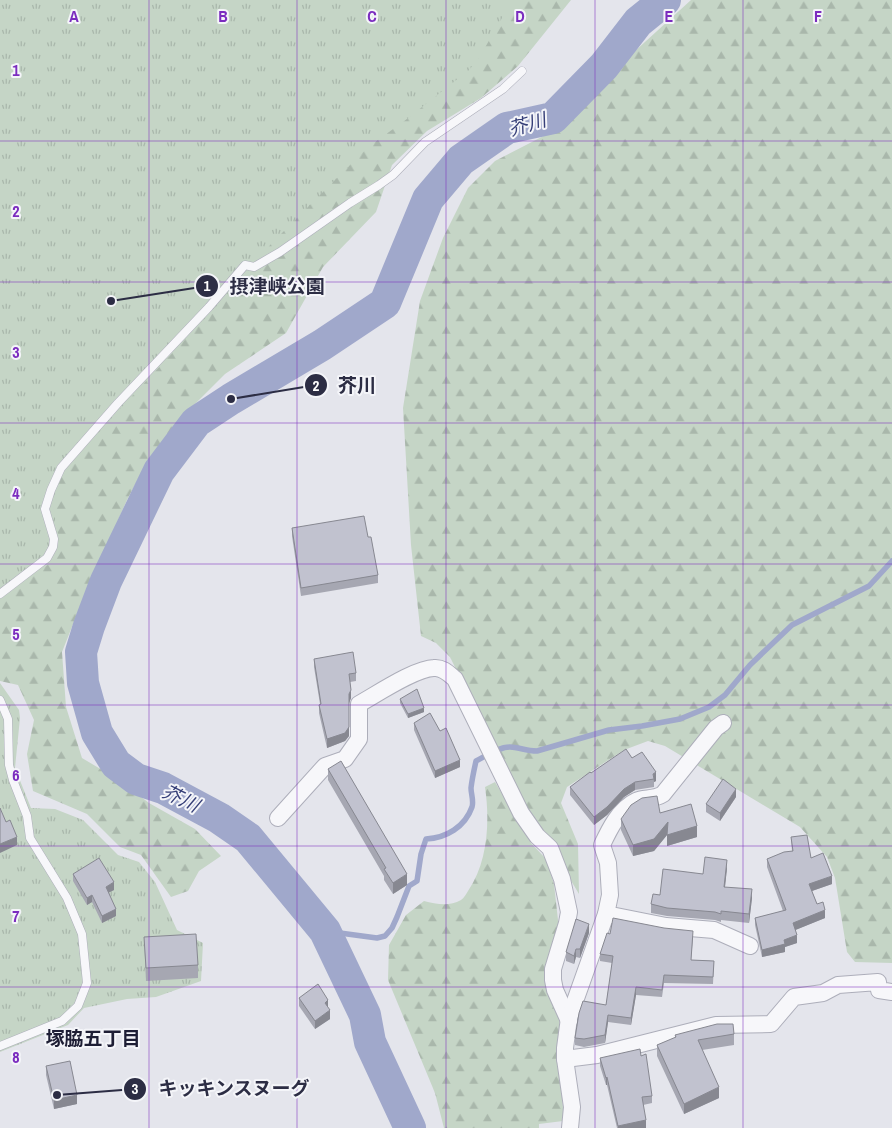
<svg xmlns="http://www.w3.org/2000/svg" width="892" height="1128" font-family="'Archivo Narrow','Noto Sans JP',sans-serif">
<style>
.forest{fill:url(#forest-firs)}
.park{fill:url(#park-tufts)}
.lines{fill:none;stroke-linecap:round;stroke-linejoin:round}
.stream{stroke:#a0a8cb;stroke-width:5.5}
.river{stroke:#a0a8cb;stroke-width:32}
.service-casing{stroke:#adaeba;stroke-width:9}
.minor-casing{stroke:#adaeba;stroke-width:18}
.service{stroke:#f7f7fa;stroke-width:8}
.minor{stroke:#f7f7fa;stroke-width:16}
.wall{fill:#a6a7b2}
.shaded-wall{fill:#878891}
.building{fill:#c1c2cf;stroke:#878891}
.grid{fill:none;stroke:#7b2cbf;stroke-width:1;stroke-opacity:0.55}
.labels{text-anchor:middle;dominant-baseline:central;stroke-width:4;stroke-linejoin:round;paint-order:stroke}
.water-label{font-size:19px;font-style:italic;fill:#363f78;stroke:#f4f5f9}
.neighbourhood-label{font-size:19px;font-weight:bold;fill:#1e1e35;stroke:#f4f5f9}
.grid-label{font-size:16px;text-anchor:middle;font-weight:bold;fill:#7b2cbf;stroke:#f4f5f9;stroke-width:4;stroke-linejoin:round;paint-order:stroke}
.leader{fill:none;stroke:#2c2d44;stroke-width:2}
.callout-dot{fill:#2c2d44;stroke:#f4f5f9;stroke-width:2}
.mark-label{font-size:15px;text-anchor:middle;font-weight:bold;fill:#fff}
.callout-label{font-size:19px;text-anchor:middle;font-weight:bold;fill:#2c2d44;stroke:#f4f5f9;stroke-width:4;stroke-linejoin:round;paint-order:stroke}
</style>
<defs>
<pattern id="forest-firs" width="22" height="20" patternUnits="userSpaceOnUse" patternTransform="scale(1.25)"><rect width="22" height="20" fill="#c5d5c6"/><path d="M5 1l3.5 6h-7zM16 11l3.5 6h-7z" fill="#a9b7ab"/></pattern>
<pattern id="park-tufts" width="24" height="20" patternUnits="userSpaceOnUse" patternTransform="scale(1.25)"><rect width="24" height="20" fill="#c5d5c6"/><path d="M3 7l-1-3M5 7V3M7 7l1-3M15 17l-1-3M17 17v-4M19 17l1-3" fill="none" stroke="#a9b7ab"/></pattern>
</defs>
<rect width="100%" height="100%" fill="#e4e5ec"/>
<g class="forest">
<path d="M0,0H571L518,66L481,98L427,131L392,165L376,212L323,267L286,333L225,374L193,406L149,458L127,500L85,594L62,652L66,707L82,758L119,780L149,803L195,829L221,856L199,871L188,891L171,897L141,855L120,847L87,814L33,791L27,754L34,720L18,685L0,681Z"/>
<path d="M691,0H892V963L855,962L847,952L835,878L827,857L800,827L665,746L648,741L624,750L567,787L561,803L578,844L579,894L507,773L450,657L436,643L421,636L411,545L403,408L420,301L443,238L468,188L495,161L565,125L634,52Z"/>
<path d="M495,782L531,843L546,859L554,884L559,929L558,1015L562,1035L559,1061L563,1108V1121L539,1124V1128H444L435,1093L388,980L389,945L406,915L424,901C436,904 449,907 461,900C464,898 466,894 468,891C488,862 490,821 485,787Z"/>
</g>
<g class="park">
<path d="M0,0H515L502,18L479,58L469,70L403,122L368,147L271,244L242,279L119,410L64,471L52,501L59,540L57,552L49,564L9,592L0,603Z"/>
<path d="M0,683L19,710L20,718L15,768L31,808L55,809L83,820L118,855L139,862L155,882L177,930L203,943L201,981L156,997L127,999L84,1008L68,1025L0,1052Z"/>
</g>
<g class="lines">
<path class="stream" d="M325,931L377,938L385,936L392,928L397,917L409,886L417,881L421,854L426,839C446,838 465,827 472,807C474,801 471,794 471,788C472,779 474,770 476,761C486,756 498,747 510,747C518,747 526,751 537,751L609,730L642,726L680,719L709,707L725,695L750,665L792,625L869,586L892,561"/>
<path class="river" d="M410,1128L370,1042L365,1015L325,931L248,838L219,818L163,788L136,779L116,764L97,733L83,683L81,652L89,626L106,581L159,471L196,422L231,399L322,345L385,303L428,199L461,160L507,128L553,118L604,66L638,22L665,0"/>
<defs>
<g id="service">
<path d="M0,594L47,558L53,547L54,539L45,509L51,490L61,468L118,403L209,307L245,265L254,267L280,252L350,203L379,185L393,175L425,142L503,89L522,71"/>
<path d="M0,700L8,719L9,765L13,780L27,816L30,838L67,898L82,934L87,983L78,1006L62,1021L0,1046"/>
</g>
<g id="minor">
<path d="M278,818L325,766L345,759L359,739V704C377,694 416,668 434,668C443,667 449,674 455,679L521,813L537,836L550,848L562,879L569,912L567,923L553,969V980L555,990L569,1021"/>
<path d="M606,914L666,926L714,930L750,946"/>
<path d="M565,1059L597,1055L716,1025L771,1024L794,997L823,993L838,985L878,982L879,990L892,992"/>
<path d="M570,1128L572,1107L565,1059V1048L569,1018L606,914L610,895L608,863L602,845C609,830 619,809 636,801C644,797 654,800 663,794L716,728L723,723"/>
</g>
</defs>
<use href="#service" class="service-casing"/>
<use href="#minor" class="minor-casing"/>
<use href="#service" class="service"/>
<use href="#minor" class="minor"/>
</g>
<g class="wall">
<path d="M292,528L368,537L378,575V583L301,596L292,536Z"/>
<path d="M314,659L356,673V681L350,682L351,698L349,703V736L345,741L327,748L319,713V705L320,704L314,667Z"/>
<path d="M400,699L424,712L408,718L400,703Z"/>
<path d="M414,723L440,731L460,767L435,778L414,730Z"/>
<path d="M632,758L656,781L654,782V787L635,790L624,797L607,815L594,825L570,795V787L591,773Z"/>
<path d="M328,769L407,885L393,894L384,880V876L328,780Z"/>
<path d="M736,797L720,821L706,812V804Z"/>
<path d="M621,819L697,837L667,846V835L654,851L633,856L621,830Z"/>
<path d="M791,837L811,858L832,884L812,891L817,904L825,918L795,930L797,943L785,947V952L762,957L755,925V918L783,911L767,867V859L792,851Z"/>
<path d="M727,868L725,887L752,898L749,923L721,920V922L715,920L667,916L651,913V904L660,895L703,874Z"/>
<path d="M73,874L114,890L109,892L116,916L102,923L92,902L87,905L73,881Z"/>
<path d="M589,933L580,958L576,957L574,964L566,961V952Z"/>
<path d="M610,934L693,938L691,960L714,961L713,984L664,983L662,997L636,995L631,1025L608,1022L605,1043L584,1047L575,1045V1038L606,1005L612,963L600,961V954Z"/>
<path d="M144,937L198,965V978L146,981Z"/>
<path d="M299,998L328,1009L330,1019L315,1029L299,1006Z"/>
<path d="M734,1034V1045L702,1050L719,1098L684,1114L657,1056V1045L675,1038V1035Z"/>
<path d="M600,1058L652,1096V1103L643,1105L646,1128H617L607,1085H606L600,1066Z"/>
<path d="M46,1066L77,1104L54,1109L46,1075Z"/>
</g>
<g class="shaded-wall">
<path d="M351,690V698L349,703V736L345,741L327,748V739Z"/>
<path d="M424,708V712L408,718V714Z"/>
<path d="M460,760V767L435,778V771Z"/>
<path d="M656,772V781L654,782L653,774Z"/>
<path d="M635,782V790L624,797L607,815L594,825V817L624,789Z"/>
<path d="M736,789V797L720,821V813Z"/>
<path d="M668,822L697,826V837L667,846V835L654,851L633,856V845Z"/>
<path d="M17,837V845L0,853V844Z"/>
<path d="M727,860V868L724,895V887Z"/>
<path d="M407,874V885L393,894V883Z"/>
<path d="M832,876V884L809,892V884Z"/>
<path d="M114,882V890L106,894V887Z"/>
<path d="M752,889V898L749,923V914Z"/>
<path d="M92,895V902L87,905V898Z"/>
<path d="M116,909V916L102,923V916Z"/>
<path d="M825,910V918L793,931V923Z"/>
<path d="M589,924V933L580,958V949Z"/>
<path d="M797,935V943L785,947V952L762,957V950L784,940Z"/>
<path d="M576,949V957L574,964V956Z"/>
<path d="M636,987V995L631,1025V1018Z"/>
<path d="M328,1000V1009L325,1003Z"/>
<path d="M330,1010V1019L315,1029V1021Z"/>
<path d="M608,1015V1022L605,1043V1035Z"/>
<path d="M607,1077V1085H606V1078Z"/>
<path d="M719,1087V1098L684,1114V1104Z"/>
<path d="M77,1095V1104L54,1109V1100Z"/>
<path d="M646,1120V1128H618V1126Z"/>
</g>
<g class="building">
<path d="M364,516L368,537H371L378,575L301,588L292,528Z"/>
<path d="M353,652L356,673L349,674L351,690L349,694V727L345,733L327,739L319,705L321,704L314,659Z"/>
<path d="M417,689L424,708L408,714L400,699Z"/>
<path d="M430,713L440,731L446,728L460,760L435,771L414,723Z"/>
<path d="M626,749L632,758L642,752L656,772L653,774L654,779L635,782L624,789L607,807L594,817L570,787L590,772L591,773Z"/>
<path d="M341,761L407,874L393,883L384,869L386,868L328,769Z"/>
<path d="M723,779L736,789L720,813L706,804Z"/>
<path d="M657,796L660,813L691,804L697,826L667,835L668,822L654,839L633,845L621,819L631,805L642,798Z"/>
<path d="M0,808L6,822L10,820L17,837L0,844Z"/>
<path d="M807,835L811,858L823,853L832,876L809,884L817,904L823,902L825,910L793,923L797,935L784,940L785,944L762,950L755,918L786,910L767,859L784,852L793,851L791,837Z"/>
<path d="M705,857L727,860L724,887L752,889L749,914L721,911V914L715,912L667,908L651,904L653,894L660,895L663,869L703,874Z"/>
<path d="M99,858L114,882L106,887L116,909L102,916L92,895L87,898L73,874Z"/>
<path d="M613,918L664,928L693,931L691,960L714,961L713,977L664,975L662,990L636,987L631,1018L608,1015L605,1035L584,1039L575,1038L579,1013L583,1001L606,1005L613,956L600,954L607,933L610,934Z"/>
<path d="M576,919L589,924L580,949H576L574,956L566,952Z"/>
<path d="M196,934L198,965L146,968L144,937Z"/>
<path d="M318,984L328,1000L325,1003L330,1010L315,1021L299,998Z"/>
<path d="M717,1024H733L734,1034L698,1040L719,1087L684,1104L657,1045L676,1037L675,1035Z"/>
<path d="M640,1049L641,1056L646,1054L652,1096L642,1097L646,1120L618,1126L607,1077L606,1078L600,1058Z"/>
<path d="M70,1061L77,1095L54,1100L46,1066Z"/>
</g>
<path class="grid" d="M149,0V1128M297,0V1128M446,0V1128M595,0V1128M743,0V1128M0,141H892M0,282H892M0,423H892M0,564H892M0,705H892M0,846H892M0,987H892"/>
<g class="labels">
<g class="water-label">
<text transform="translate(527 124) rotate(-16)">芥川</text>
<text transform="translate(181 798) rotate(26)">芥川</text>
</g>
<g class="neighbourhood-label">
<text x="93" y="1038">塚脇五丁目</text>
</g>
</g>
<g class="grid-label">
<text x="74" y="22">A</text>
<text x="223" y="22">B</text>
<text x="372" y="22">C</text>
<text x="520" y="22">D</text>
<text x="669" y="22">E</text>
<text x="818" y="22">F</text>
<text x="16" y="76">1</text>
<text x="16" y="217">2</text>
<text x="16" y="358">3</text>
<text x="16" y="499">4</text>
<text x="16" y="640">5</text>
<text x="16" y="781">6</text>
<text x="16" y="922">7</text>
<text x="16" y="1063">8</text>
</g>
<path class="leader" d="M111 301L207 286M231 399L316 385M57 1095L135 1089"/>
<g class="callout-dot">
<circle cx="111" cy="301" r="5"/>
<circle cx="231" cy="399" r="5"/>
<circle cx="57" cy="1095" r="5"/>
<circle cx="207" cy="286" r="12"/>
<circle cx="316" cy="385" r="12"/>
<circle cx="135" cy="1089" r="12"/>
</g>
<g class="mark-label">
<text x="207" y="291">1</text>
<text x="316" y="391">2</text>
<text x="135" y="1094">3</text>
</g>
<g class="callout-label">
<text x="277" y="293">摂津峡公園</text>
<text x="357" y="392">芥川</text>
<text x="234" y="1095">キッキンスヌーグ</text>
</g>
</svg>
